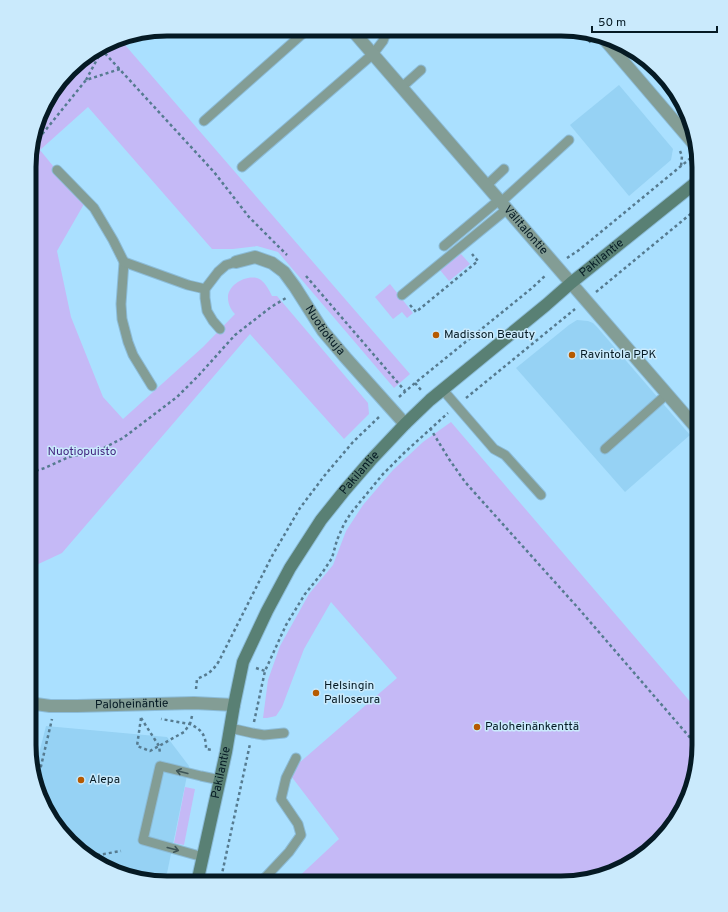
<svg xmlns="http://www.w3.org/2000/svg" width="728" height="912" font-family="Overpass,sans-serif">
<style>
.built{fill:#96d2f4}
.green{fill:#c5b9f6}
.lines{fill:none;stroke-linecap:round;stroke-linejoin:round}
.service-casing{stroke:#8cbcd8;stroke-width:11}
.minor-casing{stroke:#8cbcd8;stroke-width:14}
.tertiary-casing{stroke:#8cbcd8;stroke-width:14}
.secondary-casing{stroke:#8cbcd8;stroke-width:14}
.path{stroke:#567b90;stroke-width:2.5;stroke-dasharray:3 3;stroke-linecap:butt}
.service{stroke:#839d95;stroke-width:9}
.minor{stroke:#839d95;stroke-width:12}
.tertiary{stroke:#839d95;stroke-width:12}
.secondary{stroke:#598074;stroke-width:12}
.oneway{stroke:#3e5557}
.poi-dot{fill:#b65a00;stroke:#caeafc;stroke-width:1.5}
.labels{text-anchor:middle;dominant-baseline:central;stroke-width:3;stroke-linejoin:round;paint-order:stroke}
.street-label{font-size:12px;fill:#051a24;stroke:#caeafc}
.poi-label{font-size:12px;fill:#051a24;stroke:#caeafc;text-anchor:start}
.park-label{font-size:12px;fill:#452681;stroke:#caeafc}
.rim{fill:none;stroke:#051a24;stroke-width:5}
</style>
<rect width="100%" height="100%" fill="#aae0ff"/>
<g class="built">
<path d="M619,85L673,149L671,160L629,196L570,125Z"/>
<path d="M577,320L588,321L593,323L597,327L690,435L625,492L516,368L569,325Z"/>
<path d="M46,726L167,737L189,766L165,883H158L91,860L47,814L35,769Z"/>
</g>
<g class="green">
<path d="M119,38L410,374L394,388L278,252L257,246L233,249H212L88,107L40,150L84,204L57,251L71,317L103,397L123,419L203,347L235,314C231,310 228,304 228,298C227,284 250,272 261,280C266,284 269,290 272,296H277L368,403L369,414L344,439L250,334L62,553L32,567L29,565L30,149L47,98L76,63Z"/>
<path d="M461,254L470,264L449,281L440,270Z"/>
<path d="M390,284L413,313L407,318L402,312L393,319L375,297Z"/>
<path d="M451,422L699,712V754L676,821L630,865L570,883H292L339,839L291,776L299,763L397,678L331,602L304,649L282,707L276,716L267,718H263L268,680L280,646L309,594L333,565L346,531L363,505L393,470L423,442Z"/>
<path d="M185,787L195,789L184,845L174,843Z"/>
</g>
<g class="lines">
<defs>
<g id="service">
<path d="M402,87L421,70"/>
<path d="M204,121L308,29"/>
<path d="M242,167L373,54L383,41L387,30"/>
<path d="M57,170L94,208L113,240L124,262L121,304L122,319L128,342L133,355L152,386"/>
<path d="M487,185L504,169"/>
<path d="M501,202L569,140"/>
<path d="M444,246L499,200"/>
<path d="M124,262L188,285L205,289"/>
<path d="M402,295L507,209"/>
<path d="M220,329L213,321L207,311L205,298V289L218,272L226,265L236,262"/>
<path d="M443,390L494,449L505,455L541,495"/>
<path d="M605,449L667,394"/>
<path d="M230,728L252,733L264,735L284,733"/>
<path d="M203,857L143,840L160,766L201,776L220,780"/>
<path d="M260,883L289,852L301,835L298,824L281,799L286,778L296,758"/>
</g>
<g id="minor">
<path id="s1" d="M352,30L699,431"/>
<path d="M605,40L693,143"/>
<path id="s2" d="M236,262L255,257L272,263L284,272L295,287L323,331L345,357L405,424"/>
</g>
<g id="tertiary">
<path id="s3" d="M29,703L50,706H77L194,703L234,705"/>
</g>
<g id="secondary">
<path id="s4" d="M197,883L226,752L234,705L243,662L267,611L290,568L321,520L345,490L371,460L405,424L430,400L546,305L571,283L699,180"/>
</g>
</defs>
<use href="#service" class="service-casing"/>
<use href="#minor" class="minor-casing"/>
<use href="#tertiary" class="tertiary-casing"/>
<use href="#secondary" class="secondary-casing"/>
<g class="path">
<path d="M581,31L591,43"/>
<path d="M101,49L214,172L249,217L287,255"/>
<path d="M86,80L102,50"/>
<path d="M31,148L86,80L120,69"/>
<path d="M680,151L682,156L681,166"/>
<path d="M567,258L579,250L692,157"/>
<path d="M306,276L405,391"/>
<path d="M596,292L699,207"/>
<path d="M410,305L416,312L478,261L472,254"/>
<path d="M30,344C37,330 38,330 30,316"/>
<path d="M415,383L421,390"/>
<path d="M399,397L415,383L532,288L546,275"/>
<path d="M466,398L575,309"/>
<path d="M430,428L449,459L465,482L579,609L699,748"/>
<path d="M30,470L35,471L45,468L69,457L100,450L123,438L177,397L199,375L235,335L271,307L286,298"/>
<path d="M256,668L265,671"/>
<path d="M196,689L197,679C207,675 213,671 219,661L272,556L300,508L325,475L353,442L380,416"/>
<path d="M192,716L190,724C202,730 206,735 206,749L213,750"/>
<path d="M141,718L137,746L150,751L184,732L190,724L161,719"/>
<path d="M141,718L159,746L160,753"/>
<path d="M254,722L265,671L286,625L305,594L322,573L332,558L337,540L344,524L351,513L383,474L404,453L448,413"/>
<path d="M38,779L52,719"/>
<path d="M85,854L98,855L121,851"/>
<path d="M220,883L250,744"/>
</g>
<use href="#service" class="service"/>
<use href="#minor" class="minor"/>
<use href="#tertiary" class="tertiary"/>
<use href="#secondary" class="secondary"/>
</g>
<defs><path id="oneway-shaft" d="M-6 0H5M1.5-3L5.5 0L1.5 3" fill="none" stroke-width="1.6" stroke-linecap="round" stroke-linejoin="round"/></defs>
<g class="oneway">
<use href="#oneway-shaft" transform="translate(182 772) rotate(-166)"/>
<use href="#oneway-shaft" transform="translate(173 849) rotate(15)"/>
</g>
<g class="poi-dot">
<circle cx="436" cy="335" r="4"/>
<circle cx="572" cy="355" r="4"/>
<circle cx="316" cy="693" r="4"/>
<circle cx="477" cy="727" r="4"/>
<circle cx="81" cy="780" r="4"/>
</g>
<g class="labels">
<g class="street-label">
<text stroke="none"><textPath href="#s1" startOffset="265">Välitalontie</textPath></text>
<text stroke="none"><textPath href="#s4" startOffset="773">Pakilantie</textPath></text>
<text stroke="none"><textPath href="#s2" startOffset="124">Nuotiokuja</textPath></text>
<text stroke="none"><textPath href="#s4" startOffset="449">Pakilantie</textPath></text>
<text stroke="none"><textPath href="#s3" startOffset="103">Paloheinäntie</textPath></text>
<text stroke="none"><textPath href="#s4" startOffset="113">Pakilantie</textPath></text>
</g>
<g class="poi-label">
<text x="444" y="335">Madisson Beauty</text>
<text x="580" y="355">Ravintola PPK</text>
<text x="324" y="686">Helsingin<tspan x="324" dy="14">Palloseura</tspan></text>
<text x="485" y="727">Paloheinänkenttä</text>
<text x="89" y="780">Alepa</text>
</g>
<g class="park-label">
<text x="82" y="452">Nuotiopuisto</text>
</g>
</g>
<path d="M0 0H728V912H0ZM167 36H561A131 131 0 0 1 692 167V745A131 131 0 0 1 561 876H167A131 131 0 0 1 36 745V167A131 131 0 0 1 167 36Z" fill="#caeafc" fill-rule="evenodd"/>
<path class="rim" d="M167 36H561A131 131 0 0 1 692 167V745A131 131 0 0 1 561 876H167A131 131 0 0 1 36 745V167A131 131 0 0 1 167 36Z"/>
<path d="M592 26v6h125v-6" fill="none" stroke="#051a24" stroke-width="2"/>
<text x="598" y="26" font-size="12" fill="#051a24" stroke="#caeafc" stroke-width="3" paint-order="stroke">50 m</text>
</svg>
